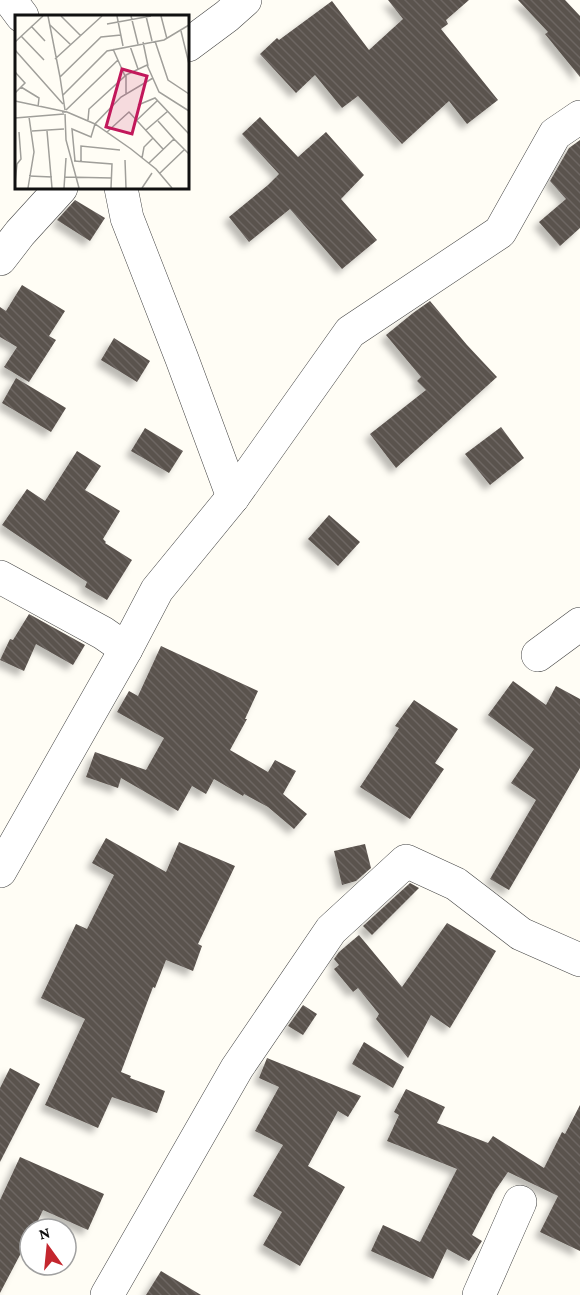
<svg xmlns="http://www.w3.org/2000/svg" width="580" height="1295" font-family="'Crimson Pro',serif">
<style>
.building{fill:url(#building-back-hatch);filter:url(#shadow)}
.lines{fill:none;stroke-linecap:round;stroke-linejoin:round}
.minor-casing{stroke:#444;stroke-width:34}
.minor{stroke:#fff;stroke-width:33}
.inset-road{fill:none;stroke:#a09f9a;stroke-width:1.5}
.view{fill:#c2185b;fill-opacity:0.15;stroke:#c2185b;stroke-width:3}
.inset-edge{fill:none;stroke:#111;stroke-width:3}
</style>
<defs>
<pattern id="building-back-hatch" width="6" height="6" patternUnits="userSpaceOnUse" patternTransform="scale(1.5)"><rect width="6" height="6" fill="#5a524d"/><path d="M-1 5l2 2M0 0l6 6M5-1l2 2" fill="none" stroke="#6d6662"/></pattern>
<filter id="shadow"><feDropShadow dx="-5.5" dy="5.5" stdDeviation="3" flood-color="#0004"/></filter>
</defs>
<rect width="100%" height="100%" fill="#fffdf5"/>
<g class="building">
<path d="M388,0H469L446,20L448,24L441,29L498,100L467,124L449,101L402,144L358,96L342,108L315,75L296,93L260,54L277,38L279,40L332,1L369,50L403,19Z"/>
<path d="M518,0H565L580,16V77L545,34L548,32Z"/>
<path d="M260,117L298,157L326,132L364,175L341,199L377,240L342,269L290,209L249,242L229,217L268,185L279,174L242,134Z"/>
<path d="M580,140V228L560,246L539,222L566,199L550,181L569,148Z"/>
<path d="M75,200L105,218L90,241L57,220Z"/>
<path d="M22,285L65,311L49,336L56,340L29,382L4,367L17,347L0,337V307L6,311Z"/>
<path d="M430,301L467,345L497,377L396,468L370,434L426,390L417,381L421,377L386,335L413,313Z"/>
<path d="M114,338L150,361L137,382L101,360Z"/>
<path d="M16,378L66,408L51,432L2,403Z"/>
<path d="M501,427L524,458L490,485L465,454Z"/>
<path d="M145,428L183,451L169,473L131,451Z"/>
<path d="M77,451L101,466L85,490L120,511L103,539L106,542L105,543L132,560L107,600L85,587L87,582L2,525L27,489L45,501Z"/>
<path d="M329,515L360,542L338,566L308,539Z"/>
<path d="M29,614L85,645L73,665L36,644L24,671L0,660L10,639L13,640Z"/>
<path d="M161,646L258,691L245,719H247L230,750L268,772L275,760L296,771L283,794L307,814L294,829L268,807L244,794L243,796L214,779L206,794L192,786L178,811L121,778L118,788L86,777L95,752L146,770L164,738L117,712L129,691L138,696Z"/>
<path d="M513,681L546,705L556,686L580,699V768L509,890L490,879L536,800L511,783L534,749L488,715Z"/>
<path d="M414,700L458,729L435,763L444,769L410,819L360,787L399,728L395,726Z"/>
<path d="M106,838L166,872L179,842L235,866L198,944L202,946L193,971L166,960L155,988L153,987L121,1072L131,1076L130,1078L165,1091L157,1113L112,1097L98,1128L45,1105L85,1019L41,998L76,924L87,929L114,875L92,863Z"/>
<path d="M365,844L371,868L356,881L342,885L334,851Z"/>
<path d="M410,883L419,888L372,935L363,926Z"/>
<path d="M447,923L496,951L450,1028L431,1015L408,1058L376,1019L379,1014L358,988L353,992L334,969L339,965L334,959L339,952L359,935L402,987Z"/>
<path d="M303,1005L317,1014L303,1035L288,1026Z"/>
<path d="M364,1042L404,1067L393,1088L352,1064Z"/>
<path d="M267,1058L361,1096L348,1117L338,1111L308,1166L345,1187L300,1266L263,1245L282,1212L253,1196L283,1145L255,1131L279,1087L259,1078Z"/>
<path d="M10,1068L40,1084L0,1162V1088Z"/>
<path d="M406,1089L445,1107L437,1123L488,1143L493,1136L544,1168L562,1132L565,1134L580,1105V1251L540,1232L558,1196L508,1172L495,1191L472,1235L482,1241L469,1261L447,1249L433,1279L371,1251L383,1225L420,1242L457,1169L387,1141L399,1115L394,1112Z"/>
<path d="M20,1157L104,1194L88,1230L43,1210L34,1229H30V1236L0,1293V1200Z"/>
<path d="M161,1271L201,1295H146Z"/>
</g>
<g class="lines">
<defs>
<g id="minor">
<path d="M10,0L22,16"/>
<path d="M188,45L227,16L245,0"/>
<path d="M121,188L127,218L182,359L233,497"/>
<path d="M0,259L20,233L61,188"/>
<path d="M0,577L103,633L126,649"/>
<path d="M538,655L580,624"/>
<path d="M0,871L126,649L157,590L233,497L350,332L500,232L555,134L580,117"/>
<path d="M107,1295L237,1068L331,930L406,861L456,884L521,934L580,960"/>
<path d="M479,1295L520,1202"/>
</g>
</defs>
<use href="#minor" class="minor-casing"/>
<use href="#minor" class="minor"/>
</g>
<g transform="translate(15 15)">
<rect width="174" height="174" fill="#fffdf5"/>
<path class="inset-road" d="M33,1L45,62M46,1L66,21M102,1L108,31M116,1L123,29M131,1L137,26M146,1L152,24M92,9L136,1M35,10L56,30M16,11L30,26M166,16L174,49M6,21L29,45M140,26L153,65L174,79M0,27L28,1M128,27L133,51M115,31L123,54M0,35L48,89M40,44L87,1M0,57L10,68L0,78M6,72L24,83L23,92M111,79V60L132,50L144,77L174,96M48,80L92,36L149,25L174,10M0,86L52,97H47M123,90L140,83L174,119M50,95L45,62L86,22L106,20M51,95L103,45M52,97L80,109L116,134L141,154L157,173M50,99L51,125L64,173M0,103L49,99M73,105L74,94L110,61L98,34M122,105L143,85M131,115L153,96M17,116L49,114M32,116L37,173M92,117L114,97L148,134M159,124L174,139M127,143L129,132L138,123M110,145L111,173M59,146L97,149L96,173M60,146L57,114L76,122L80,109L106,82L138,63M66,147V131L105,135M134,148L159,124L143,106M145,158L169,135M14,161L37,162M50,162L97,163M0,168L2,149L6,144L4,117M13,173L19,137L14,102M49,173L51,143M127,173L137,158"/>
<path class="view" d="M107,54L132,61L117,119L91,112Z"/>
<rect width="174" height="174" class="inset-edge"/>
</g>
<g transform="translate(48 1247) rotate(345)"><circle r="28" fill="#ffffff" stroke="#a0a0a0" stroke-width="1.5"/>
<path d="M0-4.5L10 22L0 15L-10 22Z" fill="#c4262e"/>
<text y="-9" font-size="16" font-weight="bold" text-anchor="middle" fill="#111111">N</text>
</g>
</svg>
